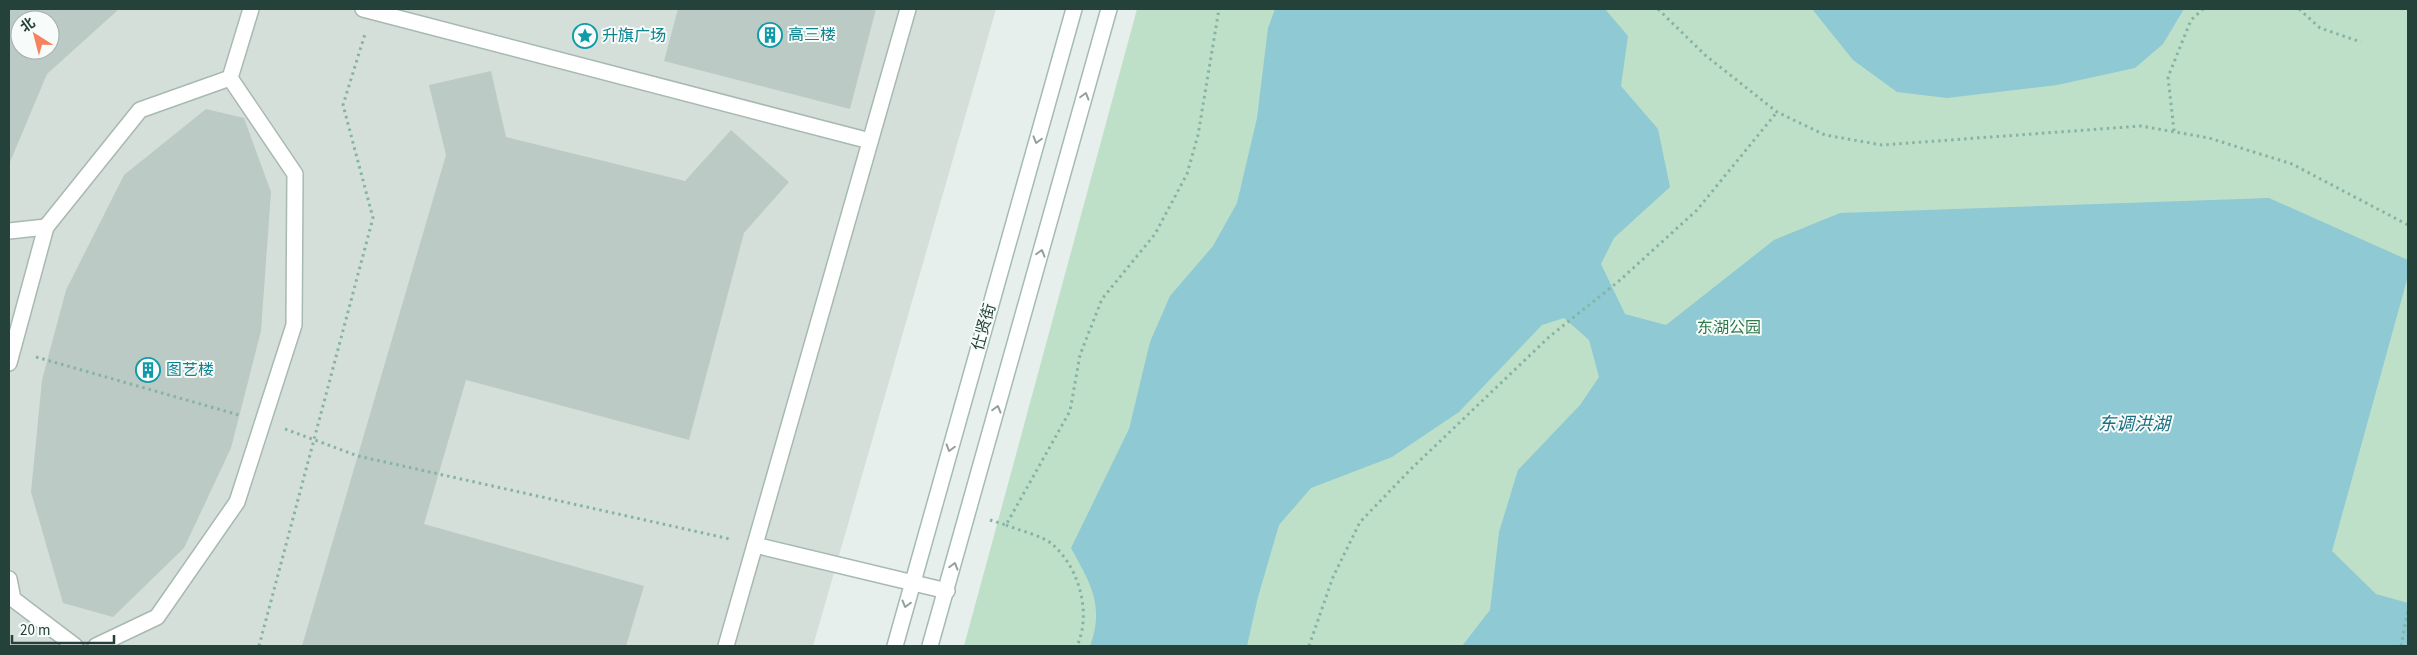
<svg xmlns="http://www.w3.org/2000/svg" width="2417" height="655" font-family="'Source Sans 3','Noto Sans SC',sans-serif">
<style>
.built{fill:#d4dfda;fill-rule:evenodd}
.green{fill:#bfe0c8}
.water{fill:#8ec9d4}
.building{fill:#bbcac4;fill-rule:evenodd}
.lines{fill:none;stroke-linecap:round;stroke-linejoin:round}
.lane-casing{stroke:#a8b8b2;stroke-width:18}
.secondary-casing{stroke:#a4bbb3;stroke-width:18}
.path{stroke:#86b3a5;stroke-width:3;stroke-dasharray:2.5 4;stroke-linecap:butt}
.lane{stroke:#fff;stroke-width:15}
.secondary{stroke:#fff;stroke-width:15}
.oneway{stroke:#92a09c}
.labels{text-anchor:middle;dominant-baseline:central;stroke-width:4;stroke-linejoin:round;paint-order:stroke}
.culture-label{font-size:16px;fill:#0d838f;stroke:#f7fbf9;text-anchor:start}
.street-label{font-size:16px;fill:#24423a;stroke:#f7fbf9}
.park-label{font-size:16px;fill:#2d7a4b;stroke:#f7fbf9}
.water-label{font-size:18px;font-style:italic;fill:#1c6f80;stroke:#f7fbf9}
</style>
<rect width="100%" height="100%" fill="#e6efeb"/>
<path class="built" d="M9,9H996L813,646H9ZM20,20H50V50H20Z"/>
<path class="green" d="M1137,9H2408V646H964Z"/>
<g class="water">
<path d="M1275,9H1605L1628,36L1621,86L1658,129L1670,187L1614,238L1601,264L1625,314L1666,325L1774,240L1840,213L2269,198L2408,260V276L2332,551L2376,594L2408,603V646H1462L1490,610L1499,532L1518,470L1580,405L1599,377L1589,340L1564,318L1542,325L1459,412L1392,457L1311,488L1279,525L1258,597L1247,646H1090C1105,605 1090,583 1071,548L1129,429L1150,342L1170,296L1213,246L1237,203L1257,118L1268,28Z"/>
<path d="M1812,9H2184L2163,44L2135,68L2057,85L1947,98L1897,92L1853,60Z"/>
</g>
<g class="building">
<path d="M9,9H119L47,74L10,162ZM20,20H50V50H20Z"/>
<path d="M678,9H876L850,109L664,61Z"/>
<path d="M491,71L506,137L685,181L731,130L789,182L744,233L689,440L466,380L424,524L644,586L626,646H302L446,155L429,85Z"/>
<path d="M206,109L244,118L271,192L261,331L231,448L184,548L113,617L63,603L31,492L42,380L66,290L124,175Z"/>
</g>
<g class="lines">
<defs>
<g id="lane">
<path d="M363,9L870,141"/>
<path d="M230,78L251,9"/>
<path d="M9,231L46,227"/>
<path d="M9,363L46,227L140,110L230,78"/>
<path d="M755,545L947,591"/>
<path d="M9,579L13,599L75,646"/>
<path d="M96,646L157,617L237,502L294,325L295,174L230,78"/>
<path d="M726,646L908,9"/>
</g>
<g id="secondary">
<path d="M895,646L1074,9"/>
<path d="M930,646L1109,9"/>
</g>
</defs>
<use href="#lane" class="lane-casing"/>
<use href="#secondary" class="secondary-casing"/>
<g class="path">
<path d="M1658,9L1705,55L1777,112L1825,135L1882,145L2141,126L2209,138L2292,164L2408,225"/>
<path d="M2299,9L2320,28L2361,42"/>
<path d="M2174,131L2168,77L2191,20L2203,9"/>
<path d="M36,357L239,415"/>
<path d="M285,429L358,456L730,539"/>
<path d="M990,520L1006,525L1070,411L1080,355L1102,299L1155,234L1187,174L1198,135L1219,9"/>
<path d="M1006,525C1018,530 1043,536 1052,544C1079,567 1092,613 1077,646"/>
<path d="M259,646L373,218L343,105L365,34"/>
<path d="M1309,646L1333,577L1360,522L1411,469L1549,337L1619,281L1697,210L1777,112"/>
<path d="M2401,646L2408,610"/>
</g>
<use href="#lane" class="lane"/>
<use href="#secondary" class="secondary"/>
</g>
<defs><path id="oneway-chevron" d="M-2-3.5L2.5 0L-2 3.5" fill="none" stroke-width="1.6" stroke-linecap="round" stroke-linejoin="round" transform="scale(1.25)"/></defs>
<g class="oneway">
<use href="#oneway-chevron" transform="translate(1085 96) rotate(-74)"/>
<use href="#oneway-chevron" transform="translate(1037 140) rotate(106)"/>
<use href="#oneway-chevron" transform="translate(1041 253) rotate(-74)"/>
<use href="#oneway-chevron" transform="translate(997 409) rotate(-74)"/>
<use href="#oneway-chevron" transform="translate(950 448) rotate(106)"/>
<use href="#oneway-chevron" transform="translate(954 566) rotate(-74)"/>
<use href="#oneway-chevron" transform="translate(906 604) rotate(105)"/>
</g>
<defs>
<symbol id="building-ring" viewBox="-11 -11 22 22"><circle r="9.5" fill="#f7fbf9" stroke="#0f9aa8" stroke-width="1.5"/><path d="M-4-6H4V6H1V3H-1V6H-4ZM-2.5-4.3h1.7v1.8h-1.7ZM.8-4.3h1.7v1.8H.8ZM-2.5-1h1.7V.8h-1.7ZM.8-1h1.7V.8H.8Z" fill="#0f9aa8"/></symbol>
<symbol id="sight-ring" viewBox="-11 -11 22 22"><circle r="9.5" fill="#f7fbf9" stroke="#0f9aa8" stroke-width="1.5"/><path d="M0-6L1.8-2.2L6-1.7L2.9 1.2L3.7 5.4L0 3.3L-3.7 5.4L-2.9 1.2L-6-1.7L-1.8-2.2Z" fill="#0f9aa8"/></symbol>
</defs>
<g fill-rule="evenodd">
<use href="#building-ring" x="756" y="21" width="28" height="28"/>
<use href="#sight-ring" x="571" y="22" width="28" height="28"/>
<use href="#building-ring" x="134" y="356" width="28" height="28"/>
</g>
<g class="labels">
<g class="culture-label">
<text x="788" y="35">高三楼</text>
<text x="602" y="36">升旗广场</text>
<text x="166" y="370">图艺楼</text>
</g>
<g class="street-label">
<text transform="translate(984 327) rotate(-74)">仕贤街</text>
</g>
<g class="park-label">
<text x="1729" y="328">东湖公园</text>
</g>
<g class="water-label">
<text x="2134" y="424">东调洪湖</text>
</g>
</g>
<rect width="2417" height="655" fill="none" stroke="#24423a" stroke-width="20"/>
<g transform="translate(35 35) rotate(324)"><circle r="24" fill="#f7fbf9" stroke="#a3b1ad"/>
<path d="M0-4L9 19L0 12L-9 19Z" fill="#f4845f"/>
<text y="-8" font-size="14" font-weight="bold" text-anchor="middle" fill="#24423a">北</text>
</g>
<path d="M12 635v8h102v-8" fill="none" stroke="#24423a" stroke-width="2.5"/>
<text x="20" y="635" font-size="15" fill="#24423a" stroke="#f7fbf9" stroke-width="4" paint-order="stroke">20 m</text>
</svg>
